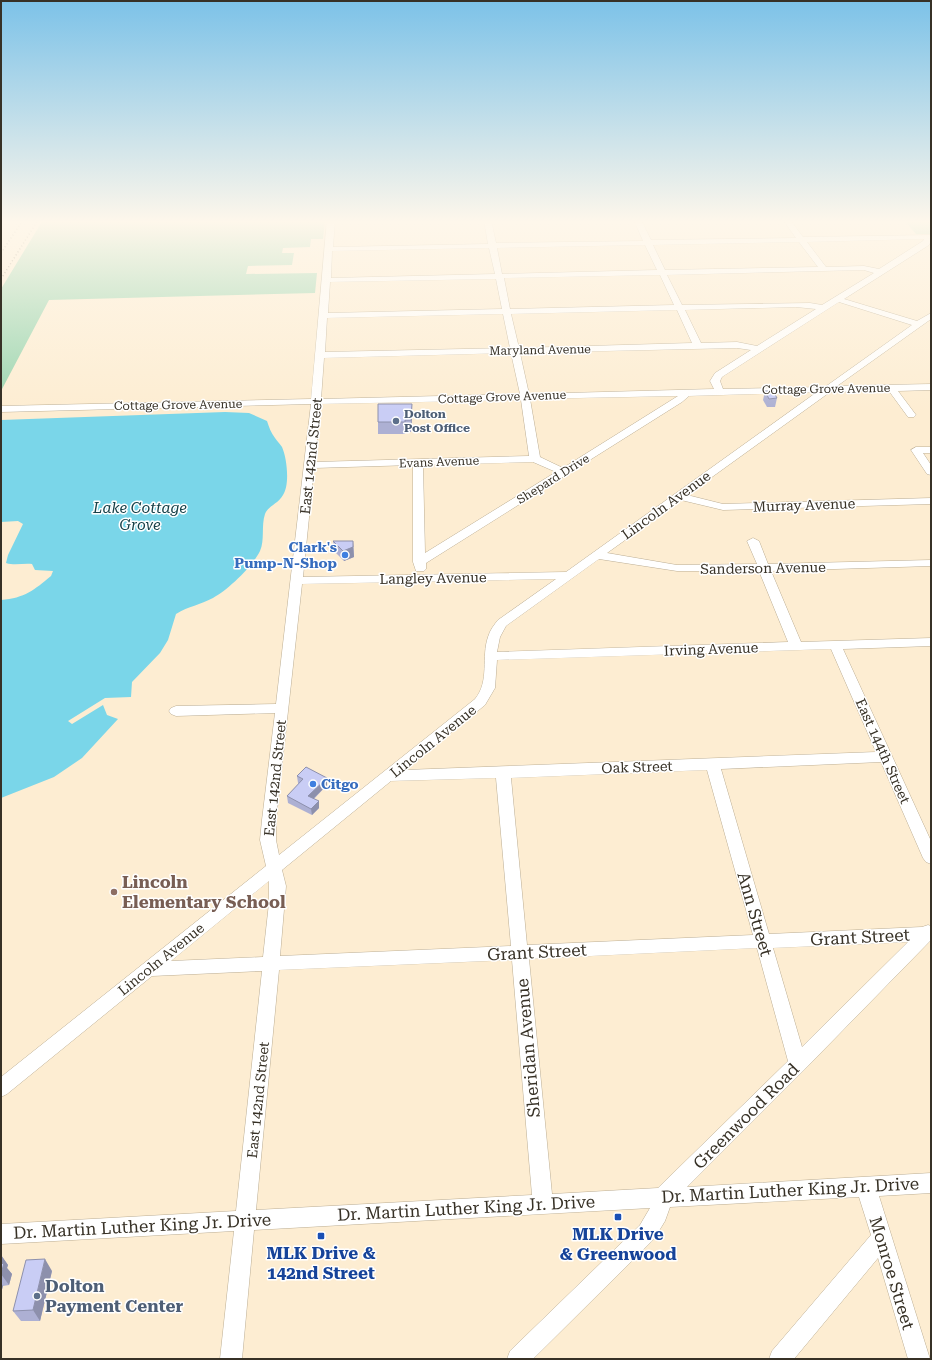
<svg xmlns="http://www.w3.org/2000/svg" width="932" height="1360" font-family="'Roboto Serif',serif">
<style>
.green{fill:#99d5af}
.water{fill:#7ad6e9}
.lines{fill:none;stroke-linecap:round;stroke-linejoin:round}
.minor-casing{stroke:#bcae94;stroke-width:1}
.minor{fill:#fff;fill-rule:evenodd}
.rail{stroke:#9a8f7c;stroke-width:1.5;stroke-dasharray:1 2.5;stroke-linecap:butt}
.wall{fill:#adb0d3}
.shaded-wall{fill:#8d90ac}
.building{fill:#c9cdf5;stroke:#8d90ac}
.service-dot{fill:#5c6f8a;stroke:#fff;stroke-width:1.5}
.shop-dot{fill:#3f7fe0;stroke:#fff;stroke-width:1.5}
.education-dot{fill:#8d6e63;stroke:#fff;stroke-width:1.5}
.transit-dot{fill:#1a4fb4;stroke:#fff;stroke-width:1.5}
.labels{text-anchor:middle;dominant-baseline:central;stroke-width:3;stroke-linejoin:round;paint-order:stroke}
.far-street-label{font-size:12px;fill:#373126;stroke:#fff}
.far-service-label{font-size:12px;font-weight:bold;fill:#4e5e75;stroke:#fff;text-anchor:start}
.street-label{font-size:14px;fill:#373126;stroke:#fff}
.shop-label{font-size:14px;font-weight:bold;fill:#366cbe;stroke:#fff;text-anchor:end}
.water-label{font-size:15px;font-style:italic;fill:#154048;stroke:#fff}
.near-education-label{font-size:17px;font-weight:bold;fill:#785e54;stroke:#fff;text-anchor:start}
.near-street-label{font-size:17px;fill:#373126;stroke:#fff}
.near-transit-label{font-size:17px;font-weight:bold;fill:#164399;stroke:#fff}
.near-service-label{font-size:17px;font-weight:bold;fill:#4e5e75;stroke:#fff;text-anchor:start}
</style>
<rect width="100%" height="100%" fill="#fdedd2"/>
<g class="green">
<path d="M43,220H325L323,239H311L310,247L283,248L282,253H294L292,265L248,266L246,274L317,273L315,293L49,300L1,391V289Z"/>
<path d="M904,220H931V234H916Z"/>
</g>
<path class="water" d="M225,412L249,413L267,421C269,427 271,433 275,438C277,441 280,444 282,447C287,458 290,485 283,495C278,504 268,506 265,514C261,526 265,540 260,551C253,566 227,591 213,598C200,605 189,606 176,614L168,640L160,653L132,682L131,697L105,698L68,721L72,724L103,705L107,715L118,719L82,758L54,777L1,798V600C25,598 34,590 51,576L53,571L35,570L32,564C23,563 15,566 6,563L8,555L23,524L18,521L1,522V420Z"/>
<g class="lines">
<defs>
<g id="minor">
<path d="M327,220H335L333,247L488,244L484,220H491L496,243L643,241L634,220H641L651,240L796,238L783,220H790L803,237L931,235V241L929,245L844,299L917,321L931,313V319L837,386L931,384V390L898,391L916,415L914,417H908L889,391L830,392L687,495L723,504L931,498V504L723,510L681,500L607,553L677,565L757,564L747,541L753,538L759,541L768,564L931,560V566L771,571L801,642L931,638V646L843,649L931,841V864L926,862L923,858L881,762L721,769L769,934L922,927L928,925L931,926V940L804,1070L687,1187L931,1173V1193L879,1196L930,1359H908L878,1258L794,1359H769L772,1351L871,1235L859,1197L670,1207L665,1221L654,1239L533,1359H507L510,1351L640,1225L650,1208L254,1230L242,1359H220L234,1231L1,1244V1224L236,1211L262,971L152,976L7,1094L1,1097V1077L266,866L260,840L262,820L275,713L176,716L171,714L169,711L171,708L176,706L276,704L311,404L1,412V406L311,399ZM924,239L923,241L879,269L864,266L826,267L807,242ZM799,242L818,267L665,270L653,245ZM645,245L657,270L502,274L497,248ZM489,248L495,274L331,278L332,251ZM864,270L874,273L822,305L810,303L682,305L667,275ZM660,275L674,305L510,309L504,278ZM496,279L502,309L328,313L330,282ZM839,302L912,325L825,387L723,389L720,381L722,377ZM796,307L816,309L757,346L737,342L701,343L685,310ZM677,310L692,343L519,348L511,314ZM503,314L510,348L325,352L327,318ZM737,348L751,350L715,373L710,381L714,389L529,394L520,353ZM511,353L520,394L321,399L324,358ZM817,392L566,572L303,577L314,468L413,465V562L416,571H424L426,569V563L682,402L689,396ZM678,396L563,468L540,457L530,399ZM521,400L529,456L315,462L320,404ZM533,462L556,472L425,553L423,465ZM599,559L677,571H759L788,642L497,652L500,637L506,626ZM556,579L498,620C494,625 490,630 488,637C481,657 490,681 475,699L279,855L276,840V820L302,584ZM831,649L876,752L405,770L485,705L495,688L497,660ZM707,770L753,935L527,945L511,778ZM496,778L511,946L280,956L286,886L282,870L391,781ZM269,881V903L263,957L171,961ZM908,942L809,1040L802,1047L773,948ZM757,948L788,1061L658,1188L552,1194L529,959ZM512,960L532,1195L256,1210L279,970Z"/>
<path d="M916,447H931V453H923L931,465V475L927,474L911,450Z"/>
</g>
</defs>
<use href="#minor" class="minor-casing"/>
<use href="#minor" class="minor"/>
<g class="rail">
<path d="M1,253L23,220"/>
<path d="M1,279L38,220"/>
</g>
</g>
<g class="wall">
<path d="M765,391L777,398L775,407H767L763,400Z"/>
<path d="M412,404V416L411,432H405V434H378V422Z"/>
<path d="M333,541H353L354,557L344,561L334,551Z"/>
<path d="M297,776L327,778V785L314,799L319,808L312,815L288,803L287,796L299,784L298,783Z"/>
<path d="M1,1255L8,1265L7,1268L12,1274L9,1285L3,1286L1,1293Z"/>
<path d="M52,1271L40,1321H21L13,1311Z"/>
</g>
<g class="shaded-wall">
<path d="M412,404V416L411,432V420Z"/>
<path d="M353,541L354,557L344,561L343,551Z"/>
<path d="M327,778V785L309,803L308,796Z"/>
<path d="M319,801V808L312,815L311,809Z"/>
<path d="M1,1255L8,1265L7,1268L12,1274L9,1285L1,1274Z"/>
<path d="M45,1259L52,1271L40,1321L33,1310Z"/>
<path d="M1,1283L3,1286L1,1293Z"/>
</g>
<g class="building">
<path d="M765,391H773L777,398L769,399Z"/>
<path d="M378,404H412L411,420H405V422H378Z"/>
<path d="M333,541H353V547L343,551Z"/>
<path d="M306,767L327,778L308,796L319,801L311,809L287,796L303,779L297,776Z"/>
<path d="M45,1259L33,1310L13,1311L26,1260Z"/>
<path d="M4,1263L1,1274V1264Z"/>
</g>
<linearGradient id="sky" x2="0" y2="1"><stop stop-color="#7cc2e8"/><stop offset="0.54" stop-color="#fef7eb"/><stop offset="1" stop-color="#fef7eb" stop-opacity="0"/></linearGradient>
<rect width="932" height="411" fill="url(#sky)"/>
<g class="service-dot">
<circle cx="396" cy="421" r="4"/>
<circle cx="37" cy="1296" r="4"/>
</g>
<g class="shop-dot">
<circle cx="345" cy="555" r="4"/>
<circle cx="313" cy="784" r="4"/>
</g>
<circle class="education-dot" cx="114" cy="892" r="4"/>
<g class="transit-dot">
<rect x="614" y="1213" width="8" height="8" rx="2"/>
<rect x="317" y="1232" width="8" height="8" rx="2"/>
</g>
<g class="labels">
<g class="far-street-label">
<text transform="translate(540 350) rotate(-1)">Maryland Avenue</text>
<text transform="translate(826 389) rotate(-1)">Cottage Grove Avenue</text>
<text transform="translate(502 397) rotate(-2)">Cottage Grove Avenue</text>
<text transform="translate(178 405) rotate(-1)">Cottage Grove Avenue</text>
<text transform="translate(439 462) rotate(-2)">Evans Avenue</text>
<text transform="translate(553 479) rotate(-32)">Shepard Drive</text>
</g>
<g class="far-service-label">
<text x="404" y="414">Dolton<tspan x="404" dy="14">Post Office</tspan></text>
</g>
<g class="street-label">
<text transform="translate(311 456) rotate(-84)">East 142nd Street</text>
<text transform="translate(666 505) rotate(-36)">Lincoln Avenue</text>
<text transform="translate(804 505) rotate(-2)">Murray Avenue</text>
<text transform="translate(763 568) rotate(-1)">Sanderson Avenue</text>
<text transform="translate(433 578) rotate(-1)">Langley Avenue</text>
<text transform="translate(711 649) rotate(-2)">Irving Avenue</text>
<text transform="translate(433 741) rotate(-39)">Lincoln Avenue</text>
<text transform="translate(883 751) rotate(66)">East 144th Street</text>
<text transform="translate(637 767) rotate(-2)">Oak Street</text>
<text transform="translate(275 778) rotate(-84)">East 142nd Street</text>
<text transform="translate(161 959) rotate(-39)">Lincoln Avenue</text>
<text transform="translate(258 1100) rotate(-84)">East 142nd Street</text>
</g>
<g class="shop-label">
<text x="337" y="547">Clark's<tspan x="337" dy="16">Pump-N-Shop</tspan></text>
<text x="321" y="784" text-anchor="start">Citgo</text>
</g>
<g class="water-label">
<text x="140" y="508">Lake Cottage<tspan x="140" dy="17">Grove</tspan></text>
</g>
<g class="near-education-label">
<text x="122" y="882">Lincoln<tspan x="122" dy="20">Elementary School</tspan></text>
</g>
<g class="near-street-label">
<text transform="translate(755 914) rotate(74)">Ann Street</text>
<text transform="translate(860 937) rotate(-3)">Grant Street</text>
<text transform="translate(537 952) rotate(-3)">Grant Street</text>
<text transform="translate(528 1048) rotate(-95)">Sheridan Avenue</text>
<text transform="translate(746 1116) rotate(-45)">Greenwood Road</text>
<text transform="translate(790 1190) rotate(-3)">Dr. Martin Luther King Jr. Drive</text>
<text transform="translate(466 1208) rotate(-3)">Dr. Martin Luther King Jr. Drive</text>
<text transform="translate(142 1226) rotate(-3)">Dr. Martin Luther King Jr. Drive</text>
<text transform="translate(892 1273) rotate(73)">Monroe Street</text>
</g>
<g class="near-transit-label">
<text x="618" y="1234">MLK Drive<tspan x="618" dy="20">&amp; Greenwood</tspan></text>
<text x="321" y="1253">MLK Drive &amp;<tspan x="321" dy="20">142nd Street</tspan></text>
</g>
<g class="near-service-label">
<text x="45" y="1286">Dolton<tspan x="45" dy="20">Payment Center</tspan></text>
</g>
</g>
<rect width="932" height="1360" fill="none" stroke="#373126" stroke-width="4"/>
</svg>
